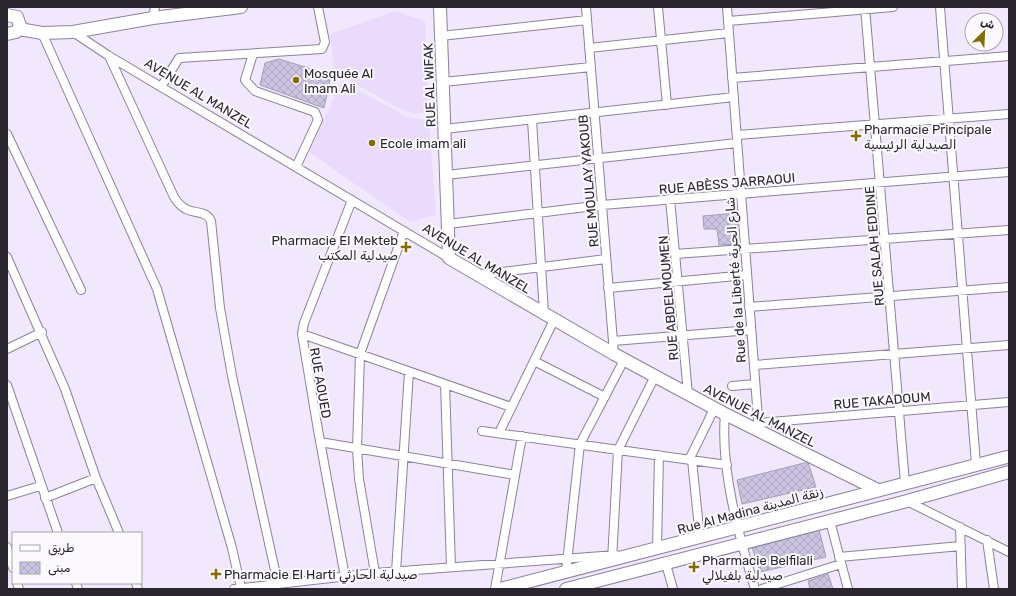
<svg xmlns="http://www.w3.org/2000/svg" width="1016" height="596" font-family="Rubik,Cairo,sans-serif">
<style>
.built{fill:#eadbfc}
.building{fill:url(#building-cross-hatch);stroke:#a49eb8}
.lines{fill:none;stroke-linecap:round;stroke-linejoin:round}
.street-casing{stroke:#8c829a;stroke-width:10}
.secondary-casing{stroke:#8c829a;stroke-width:14}
.street{stroke:#fff;stroke-width:8}
.secondary{stroke:#fff;stroke-width:12}
.poi-dot{fill:#836b05;stroke:#fbf9fe;stroke-width:1.5}
.labels{text-anchor:middle;stroke-width:4;stroke-linejoin:round;paint-order:stroke}
.poi-label{font-size:13px;fill:#2a262f;stroke:#fbf9fe;text-anchor:start}
.street-label{font-size:13px;fill:#2a262f;stroke:#fbf9fe}
</style>
<defs>
<pattern id="building-cross-hatch" width="8" height="8" patternUnits="userSpaceOnUse"><rect width="8" height="8" fill="#cbc4e1"/><path d="M0 0l8 8M0 8l8-8" fill="none" stroke="#aea8c1"/></pattern>
</defs>
<rect width="100%" height="100%" fill="#f2e8fd"/>
<path class="built" d="M395 11 425 21 428 112 415 114 396 107 345 78H335L330 34Z
M342 81 407 117 429 120 436 215 410 222 309 152Z"/>
<path class="building" d="M279 59 331 75 324 108 260 85 265 63Z
M738 213 737 244 719 245 717 229H704L703 216Z
M808 462 816 487 742 504 737 480Z
M819 530 826 557 760 572 752 547Z
M828 574 833 589H810L808 581Z"/>
<g class="lines">
<g class="street-casing">
<path id="street" d="M586 7 614 354
M658 7 667 105
M727 7 759 432
M865 7 905 483
M940 7 976 464
M153 18 155 7
M728 21 893 7
M73 32 109 56 449 258
M42 33 157 289 232 548 241 588
M441 36 587 20
M589 48 729 33
M253 54 245 80 255 91 315 112 318 120 296 167
M109 56 174 197C177 202 180 206 186 209 195 214 206 210 211 221L220 308 232 376 278 584
M732 78 1009 56
M443 82 591 67
M161 87 179 58 322 49 325 42 318 7
M532 120 544 314
M444 129 734 97
M7 134 81 290
M737 135 1009 114
M446 175 737 143
M670 199 688 394
M448 224 602 205 1009 172
M675 254 1009 230
M7 257 65 389 96 478 119 533
M478 275 606 259
M608 288 747 275
M749 307 1009 287
M302 334 511 407
M613 341 751 330
M7 349 42 332
M534 361 605 397
M754 365 1009 345
M445 384 451 567
M7 385 58 533
M732 386 755 384
M725 414C720 469 739 536 755 589
M758 423 1009 402
M482 431 727 465
M499 433 554 320
M320 442 515 475
M689 460 714 409
M692 460 700 538
M7 496 40 486
M45 498 96 478
M907 501 1009 552
M830 521 848 589
M960 527 962 589
M987 540 994 589
M7 547 13 568
M657 549 659 455
M839 557 961 546
M612 560 618 450 655 376
M666 564 673 589
M396 572 409 372
M566 572 580 444 624 360
M375 573 359 479 357 449 360 354 404 231
M345 577 318 430 302 334 304 323 352 200
M17 583 19 589
M76 583 78 589
M136 583 138 589
M234 589 375 573 616 555
M495 589 522 436
M762 589 841 564"/>
</g>
<g class="secondary-casing">
<path id="secondary" d="M440 7 449 258 614 354 725 414 878 490
M7 15 17 17 20 26 16 32 7 34
M19 29 42 33 73 32 153 18 241 7
M500 589 1007 457
M566 589 907 501 1009 472"/>
</g>
<use href="#street" class="street"/>
<use href="#secondary" class="secondary"/>
</g>
<g class="poi-dot">
<circle cx="296" cy="80" r="4"/>
<path d="M854 130h4v4h4v4h-4v4h-4v-4h-4v-4h4z"/>
<circle cx="372" cy="143" r="4"/>
<path d="M404 241h4v4h4v4h-4v4h-4v-4h-4v-4h4z"/>
<path d="M692 561h4v4h4v4h-4v4h-4v-4h-4v-4h4z"/>
<path d="M214 568h4v4h4v4h-4v4h-4v-4h-4v-4h4z"/>
</g>
<g class="labels">
<g class="poi-label">
<text x="304" y="78">Mosquée Al<tspan x="304" dy="15">Imam Ali</tspan></text>
<text x="864" y="134">Pharmacie Principale<tspan x="864" dy="15">الصيدلية الرئيسية</tspan></text>
<text x="380" y="148">Ecole imam ali</text>
<text x="398" y="245" text-anchor="end">Pharmacie El Mekteb<tspan x="398" dy="15">صيدلية المكتب</tspan></text>
<text x="702" y="565">Pharmacie Belfilali<tspan x="702" dy="15">صيدلية بلفيلالي</tspan></text>
<text x="224" y="579">Pharmacie El Harti صيدلية الحارثي</text>
</g>
<g class="street-label">
<text transform="translate(429 85) rotate(-92)" y="5">RUE AL WIFAK</text>
<text transform="translate(199 93) rotate(31)" y="5">AVENUE AL MANZEL</text>
<text transform="translate(588 181) rotate(-95)" y="5">RUE MOULAY YAKOUB</text>
<text transform="translate(727 183) rotate(-5)" y="5">RUE ABÈSS JARRAOUI</text>
<text transform="translate(874 246) rotate(-95)" y="5">RUE SALAH EDDINE</text>
<text transform="translate(477 258) rotate(31)" y="5">AVENUE AL MANZEL</text>
<text transform="translate(735 280) rotate(-94)" y="5">Rue de la Liberté شارع الحرية</text>
<text transform="translate(668 298) rotate(-95)" y="5">RUE ABDELMOUMEN</text>
<text transform="translate(321 383) rotate(80)" y="5">RUE AOUED</text>
<text transform="translate(882 400) rotate(-5)" y="5">RUE TAKADOUM</text>
<text transform="translate(760 415) rotate(27)" y="5">AVENUE AL MANZEL</text>
<text transform="translate(750 510) rotate(-15)" y="5">Rue Al Madina زنقة المدينة</text>
</g>
</g>
<rect width="1016" height="596" fill="none" stroke="#2a262f" stroke-width="16"/>
<rect x="12" y="532" width="130" height="52" fill="#fbf9fe" stroke="#a7a5ab"/>
<rect x="20" y="545" width="20" height="6" fill="#ffffff" stroke="#a7a5ab"/>
<text x="48" y="552" font-size="12" fill="#2a262f">طريق</text>
<rect x="20" y="562" width="20" height="12" fill="url(#building-cross-hatch)" stroke="#a7a5ab"/>
<text x="48" y="572" font-size="12" fill="#2a262f">مبنى</text>
<g transform="translate(984 32) rotate(24)"><circle r="19" fill="#fbf9fe" stroke="#a7a5ab"/>
<path d="M0-3L7 15L0 10L-7 15Z" fill="#836b05"/>
<text y="-6" font-size="11" font-weight="bold" text-anchor="middle" fill="#2a262f">ش</text>
</g>
</svg>
